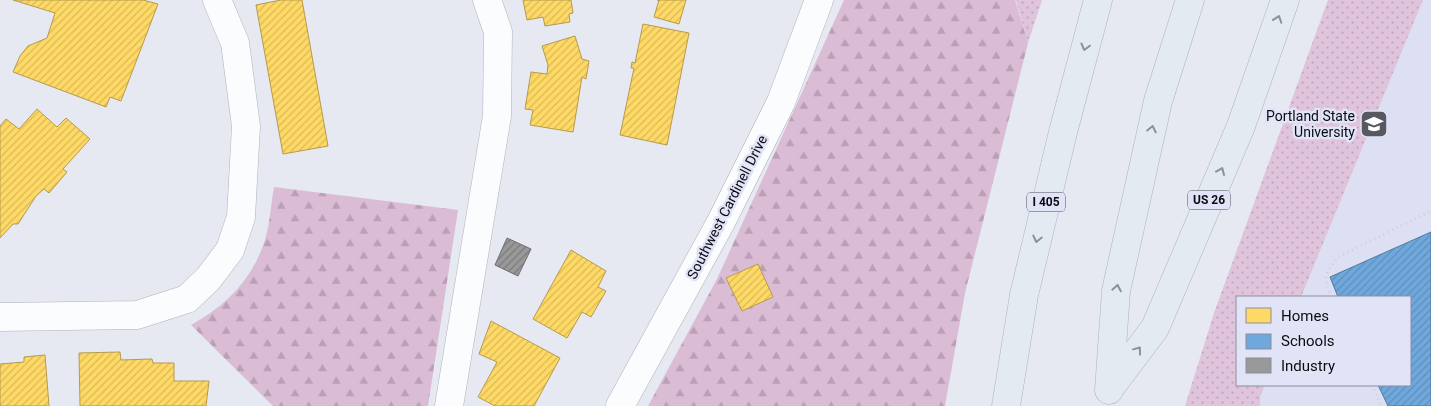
<svg xmlns="http://www.w3.org/2000/svg" width="1431" height="406" font-family="Roboto,sans-serif">
<style>
.built{fill:#dde0f3}
.grass{fill:url(#grass-dots)}
.forest{fill:url(#forest-firs)}
.homes{fill:url(#homes-hatch);stroke:#b69b4c}
.schools{fill:url(#schools-hatch);stroke:#51799f}
.industry{fill:url(#industry-hatch);stroke:#6e6e70}
.lines{fill:none;stroke-linecap:round;stroke-linejoin:round}
.minor-casing{stroke:#b0b2ba;stroke-width:29}
.motorway-casing{stroke:#abb3be;stroke-width:29}
.path{stroke:#cfcfd2;stroke-width:3;stroke-dasharray:1 4;stroke-linecap:butt}
.minor{stroke:#fbfcfd;stroke-width:28}
.motorway{stroke:#e3eaf1;stroke-width:28}
.oneway{stroke:#8c9197}
.labels{text-anchor:middle;stroke-width:5;stroke-linejoin:round;paint-order:stroke}
.shield{fill:#e1e4f7;stroke:#4a4c56;stroke-width:1}
.shield-label{font-size:12px;font-weight:bold;fill:#0a0b11}
.poi-label{font-size:14px;fill:#0a0b11;stroke:#e1e4f7;text-anchor:end}
.street-label{font-size:14px;fill:#0a0b11;stroke:#e1e4f7}
</style>
<defs>
<pattern id="grass-dots" width="8" height="8" patternUnits="userSpaceOnUse" patternTransform="scale(1.25)"><rect width="8" height="8" fill="#dfc4db"/><path d="M2 2h.1M6 6h.1" fill="none" stroke="#bea7bb" stroke-width="1.8" stroke-linecap="round"/></pattern>
<pattern id="forest-firs" width="22" height="20" patternUnits="userSpaceOnUse" patternTransform="scale(1.25)"><rect width="22" height="20" fill="#dabcd5"/><path d="M5 1l3.5 6h-7zM16 11l3.5 6h-7z" fill="#baa0b6"/></pattern>
<pattern id="homes-hatch" width="6" height="6" patternUnits="userSpaceOnUse" patternTransform="scale(1.25)"><rect width="6" height="6" fill="#ffd966"/><path d="M-1 1l2-2M0 6l6-6M5 7l2-2" fill="none" stroke="#d9b957"/></pattern>
<pattern id="schools-hatch" width="6" height="6" patternUnits="userSpaceOnUse" patternTransform="scale(1.25)"><rect width="6" height="6" fill="#6fa8dc"/><path d="M-1 1l2-2M0 6l6-6M5 7l2-2" fill="none" stroke="#5f8fbc"/></pattern>
<pattern id="industry-hatch" width="6" height="6" patternUnits="userSpaceOnUse" patternTransform="scale(1.25)"><rect width="6" height="6" fill="#999"/><path d="M-1 1l2-2M0 6l6-6M5 7l2-2" fill="none" stroke="#7b7b7b"/></pattern>
</defs>
<rect width="100%" height="100%" fill="#e6e8f2"/>
<path class="built" d="M1362 0H1431V406H1215L1237 385H1410V297H1254Z"/>
<path class="grass" d="M1015 0H1042L1028 43 1016 1Z
M1328 0H1423L1301 297H1237V385H1265L1260 397V406H1185L1214 313Z"/>
<path class="forest" d="M844 0H1015L1028 43 965 293 945 406H648L717 279Z
M274 187 458 210 428 406H273L191 325C227 305 252 280 265 240 270 223 271 204 274 187Z"/>
<path class="homes" d="M13 0H143L158 4 121 101 110 97 106 107 13 72 20 56 28 46 47 38 55 13Z
M281 0H302L328 146 283 154 256 5Z
M523 0H571L573 13 569 14 570 22 545 26 543 17 527 20Z
M657 0H686L679 24 654 17 659 0Z
M643 24 689 33 667 145 620 135 634 68H631L632 62 635 63Z
M575 36 582 59 589 61 586 79 582 77 573 132 530 125 533 110 525 109 531 72 547 74 548 65 542 46Z
M37 109 57 127 66 118 90 139 63 169 67 172 49 193 44 189 36 196 18 224H13L0 238V126L6 119 19 129Z
M571 250 606 271 598 287 606 291 591 317 582 312 567 338 533 319Z
M758 264 773 297 742 311 726 278Z
M491 321 560 358 534 406H495L478 397 497 362 479 354Z
M120 352 121 360 152 359 153 363H174V381H209L206 406H80L79 353Z
M45 355 49 406H0V364L24 362V357Z"/>
<path class="schools" d="M1431 232V406H1388L1378 385H1410V297H1338L1330 277Z"/>
<path class="industry" d="M507 238 531 249 518 276 495 265Z"/>
<g class="lines">
<g class="minor-casing">
<path id="minor" d="M0 317 137 315 187 299 208 279 230 250 241 217 246 126 235 43 217 0
M449 406 497 116 498 32 487 0
M620 406 721 222 781 102 819 0"/>
</g>
<g class="motorway-casing">
<path id="motorway" d="M1109 389 1155 328 1241 126 1285 0
M1109 390 1116 291 1158 101 1190 0
M1006 406 1024 295 1063 132 1098 0"/>
</g>
<path class="path" d="M1332 297C1323 277 1324 275 1338 257L1431 211
M1372 385 1382 406"/>
<use href="#minor" class="minor"/>
<use href="#motorway" class="motorway"/>
</g>
<defs><path id="oneway-chevron" d="M-2-3.5L2.5 0L-2 3.5" fill="none" stroke-width="1.6" stroke-linecap="round" stroke-linejoin="round" transform="scale(1.25)"/></defs>
<g class="oneway">
<use href="#oneway-chevron" transform="translate(1278 19) rotate(-71)"/>
<use href="#oneway-chevron" transform="translate(1085 47) rotate(105)"/>
<use href="#oneway-chevron" transform="translate(1152 129) rotate(-78)"/>
<use href="#oneway-chevron" transform="translate(1221 171) rotate(-67)"/>
<use href="#oneway-chevron" transform="translate(1037 239) rotate(103)"/>
<use href="#oneway-chevron" transform="translate(1117 288) rotate(-80)"/>
<use href="#oneway-chevron" transform="translate(1138 350) rotate(-53)"/>
</g>
<defs>
<g id="university-square" transform="scale(1.4375)"><rect x="-9" y="-9" width="18" height="18" rx="4" fill="#575860" stroke="#e1e4f7"/><path d="M0-5L7-2L0 1L-7-2ZM-4 1L0 2.5L4 1V4Q0 6-4 4Z" fill="#fff"/></g>
</defs>
<g fill-rule="evenodd">
<use href="#university-square" x="1374" y="124"/>
</g>
<g class="labels">
<g class="shield">
<rect x="1188" y="190.5" width="42" height="19" rx="4"/>
<rect x="1027" y="192.5" width="38" height="19" rx="4"/>
</g>
<g class="shield-label">
<text x="1209" y="204">US 26</text>
<text x="1046" y="206">I 405</text>
</g>
<g class="poi-label">
<text x="1355" y="121">Portland State<tspan x="1355" dy="16">University</tspan></text>
</g>
<g class="street-label">
<text transform="translate(727 207) rotate(-63)" y="5">Southwest Cardinell Drive</text>
</g>
</g>
<rect x="1236" y="296" width="175" height="90" fill="#e1e4f7" stroke="#8b8d9b"/>
<rect x="1246" y="308" width="25" height="15" fill="#ffd966" stroke="#8b8d9b"/>
<text x="1281" y="321" font-size="15" fill="#0a0b11">Homes</text>
<rect x="1246" y="334" width="25" height="15" fill="#6fa8dc" stroke="#8b8d9b"/>
<text x="1281" y="346" font-size="15" fill="#0a0b11">Schools</text>
<rect x="1246" y="358" width="25" height="15" fill="#999999" stroke="#8b8d9b"/>
<text x="1281" y="371" font-size="15" fill="#0a0b11">Industry</text>
</svg>
